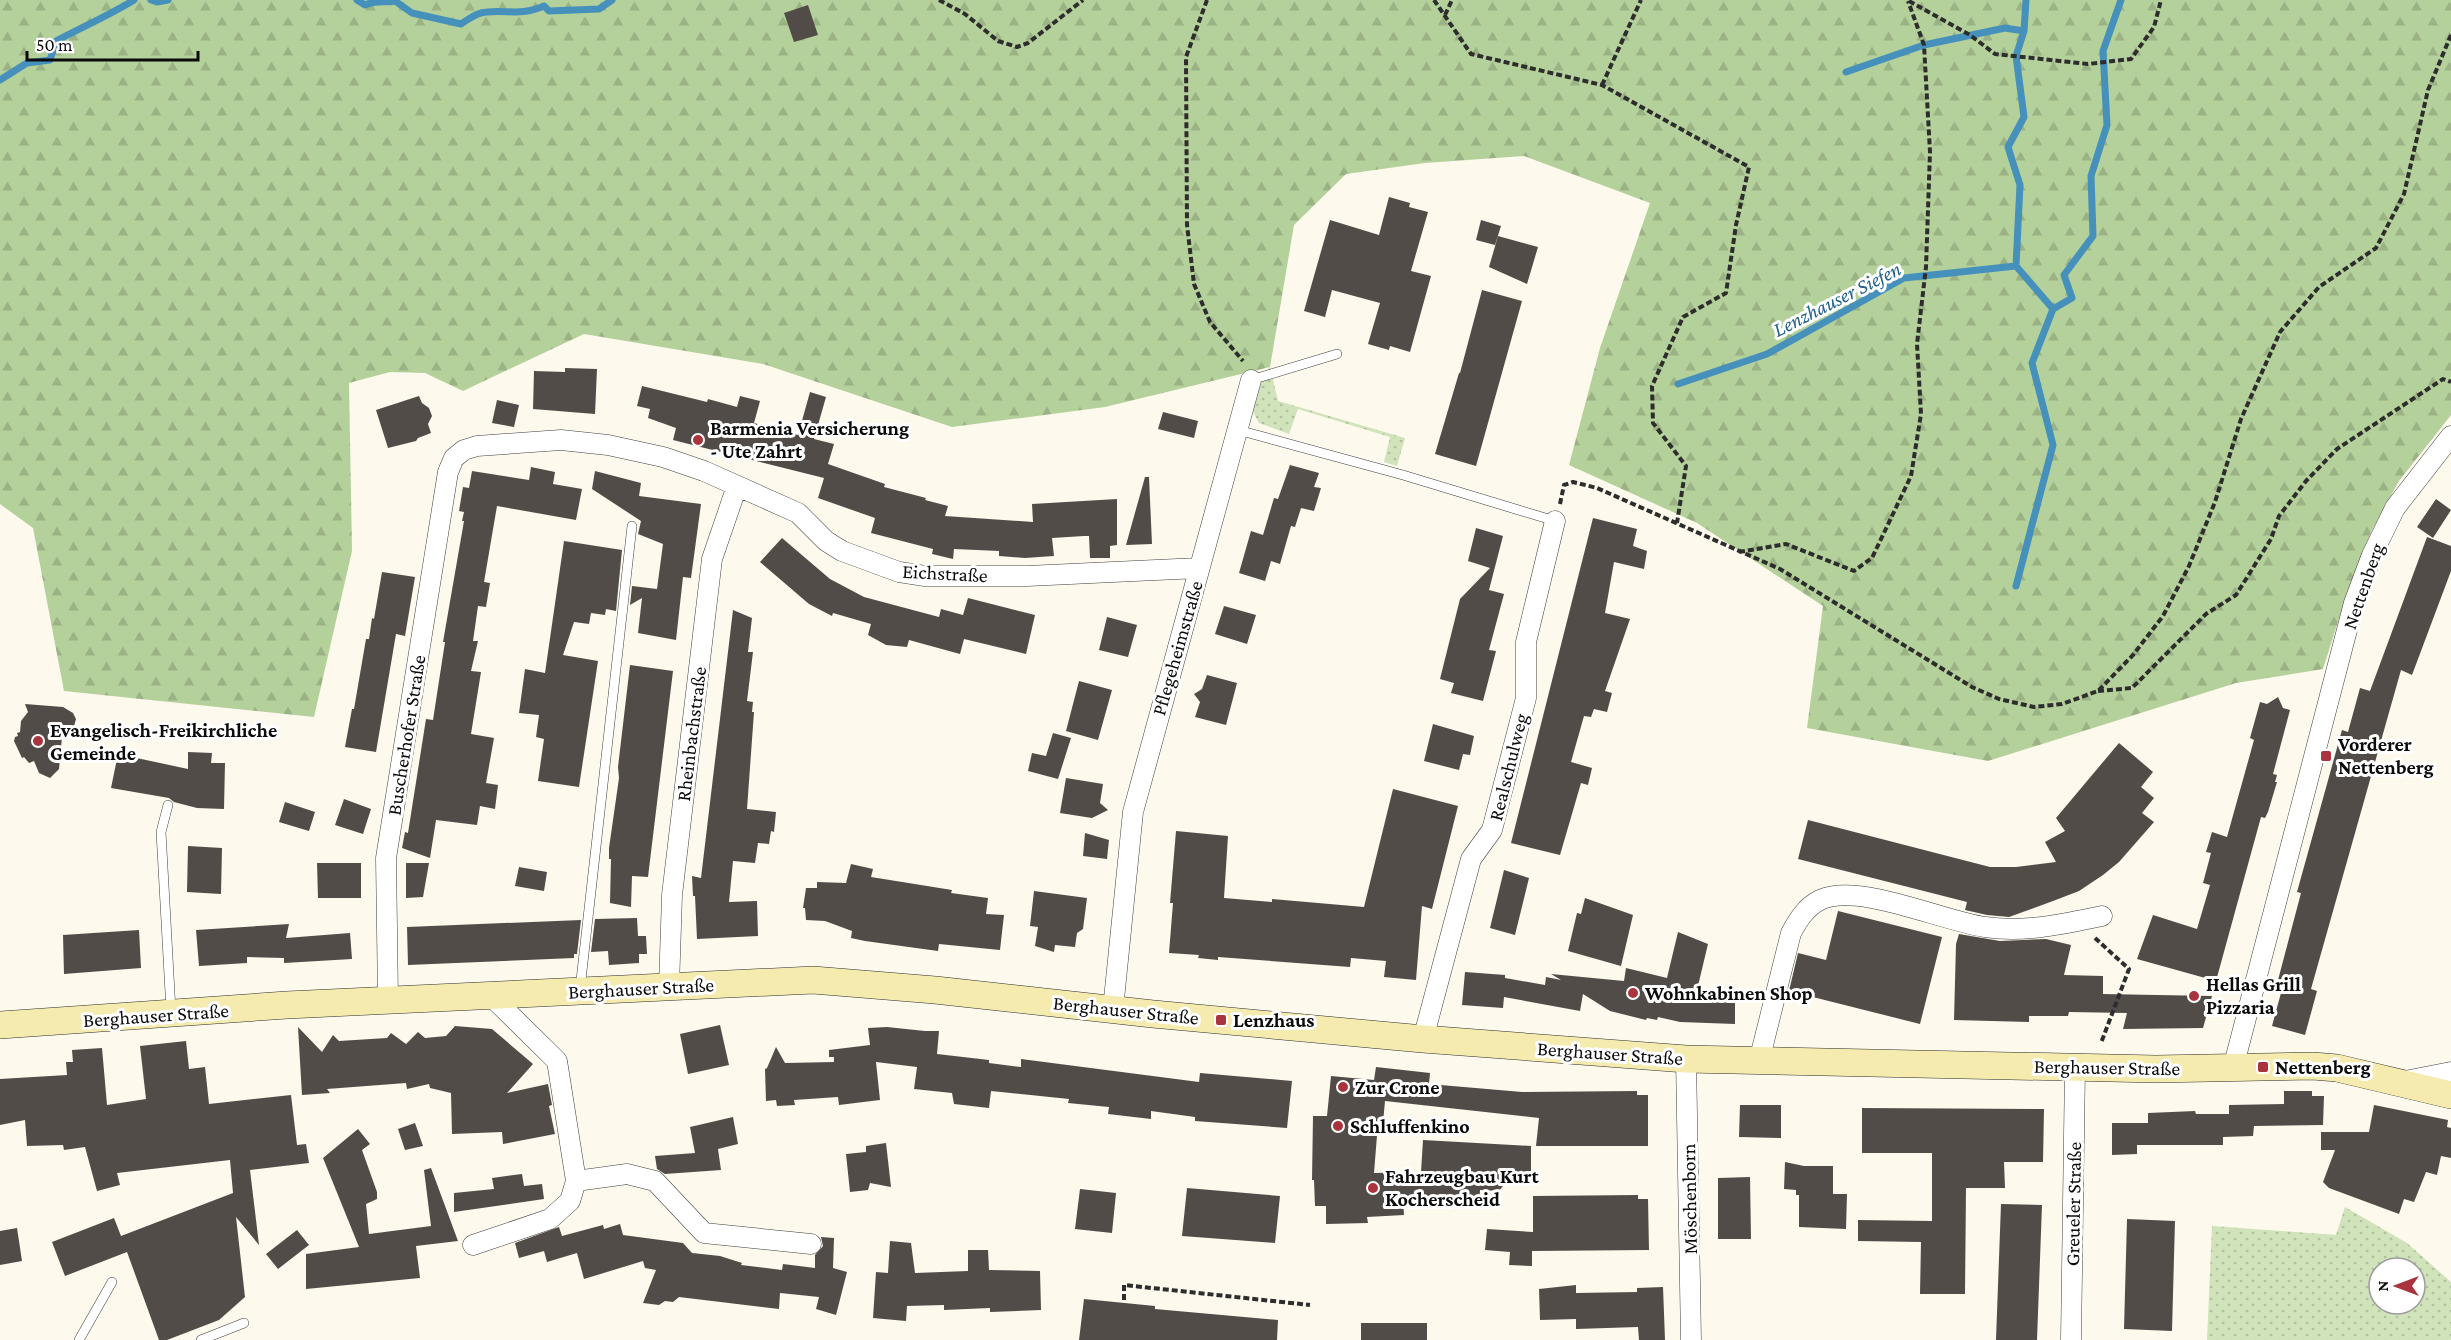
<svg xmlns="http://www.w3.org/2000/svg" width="2451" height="1340" font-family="'Crimson Pro',serif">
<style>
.grass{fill:url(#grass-dots);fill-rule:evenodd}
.forest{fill:url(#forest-firs)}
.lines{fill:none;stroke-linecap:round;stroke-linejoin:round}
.stream{stroke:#4690bc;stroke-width:7}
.building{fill:#524c49}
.lane-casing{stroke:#3e3e3e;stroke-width:10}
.street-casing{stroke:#3e3e3e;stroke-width:21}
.secondary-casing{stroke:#2d2d2d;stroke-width:28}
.path{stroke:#2d2d2d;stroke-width:4;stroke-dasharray:6 3;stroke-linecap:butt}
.lane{stroke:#fff;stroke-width:9}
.street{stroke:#fff;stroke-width:20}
.secondary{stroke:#f5ebae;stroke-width:27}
.poi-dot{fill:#aa343d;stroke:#fff;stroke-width:2}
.labels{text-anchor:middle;stroke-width:6;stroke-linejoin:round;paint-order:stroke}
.poi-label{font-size:20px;font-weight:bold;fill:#0b0b0b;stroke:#fff;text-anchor:start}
.street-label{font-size:20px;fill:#0b0b0b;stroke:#fff}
.water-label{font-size:21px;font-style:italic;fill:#24628d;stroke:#fff}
</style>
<defs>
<pattern id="grass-dots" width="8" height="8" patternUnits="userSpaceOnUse" patternTransform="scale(1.5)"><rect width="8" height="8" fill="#d0e3ba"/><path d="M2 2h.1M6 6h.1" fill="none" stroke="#b1c19f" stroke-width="1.8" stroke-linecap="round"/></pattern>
<pattern id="forest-firs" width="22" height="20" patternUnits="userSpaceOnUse" patternTransform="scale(1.5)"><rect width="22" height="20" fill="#b5d19b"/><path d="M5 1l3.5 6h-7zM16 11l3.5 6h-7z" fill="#9ab284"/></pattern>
</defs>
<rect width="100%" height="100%" fill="#fdf9ec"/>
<path class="grass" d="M1270 367 1278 401 1405 438 1397 466 1384 462 1390 437 1298 409 1289 434 1259 423 1251 408 1254 395Z
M2345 1207 2407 1243 2451 1282V1340H2207L2212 1226 2336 1235ZM2379 1268H2415V1304H2379Z"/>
<path class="forest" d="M0 0H2451V415L2399 481 2371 532 2347 593 2323 669 2236 683 1988 761 1807 728 1823 606 1697 523 1569 465 1600 348 1650 203 1524 156 1425 163 1346 174 1294 225 1270 367 1105 407 952 427 763 364 584 334 463 391 425 373 390 372 349 383 352 551 314 717 64 691 33 528 0 504Z"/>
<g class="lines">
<path class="stream" d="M151 0 157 2 168 0
M357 0 365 5C376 0 384 3 395 1L412 13 461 24C469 19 477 12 487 12 510 10 520 16 544 6L549 11 599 9 612 0
M1846 72 1924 45 2005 28 2024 31
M0 80 27 63 50 60 56 41C82 27 108 16 134 0
M2053 309 2072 298 2064 275 2093 236 2091 176 2107 125 2103 51 2121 0
M1678 384 1767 354 1904 278 2016 266
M2016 586 2053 445 2032 363 2053 309 2016 266 2020 185 2008 147 2024 117 2016 56 2024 31 2026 0"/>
</g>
<path class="building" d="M808 5 818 35 794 42 784 13Z
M1389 197 1410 203 1409 207 1428 212 1411 271 1431 276 1410 352 1390 346 1389 350 1368 344 1380 303 1332 290 1325 317 1304 311 1330 220 1379 235Z
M1481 220 1501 226 1495 245 1476 240Z
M1498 236 1538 247 1527 284 1489 267Z
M1482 290 1522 301 1476 466 1435 454 1459 373H1460Z
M565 368 597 369 595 414 533 409 534 371 565 372Z
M642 386 707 402 708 399 737 407 740 396 760 401 754 423 798 435 810 392 826 397 814 439 834 444 828 464 885 484 884 487 926 498 925 500 948 506 945 516 1033 522 1032 504 1117 499V545L1110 546V558H1090L1089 536H1084L1052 538 1054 556 1025 558 999 556V551L954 549 953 559 932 554 933 549 871 533 875 518 818 498 824 478 673 440 676 428 648 418 650 409 637 406Z
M419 396 422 403 429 408 432 416 428 424 431 433 418 438 416 441 388 448 376 410Z
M497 400 519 405 514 427 492 423Z
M1163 412 1198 421 1194 438 1158 429Z
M1290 465 1319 473 1314 487 1321 488 1314 511 1301 508 1295 527 1291 526 1280 564 1271 561 1265 581 1239 573 1251 531 1263 535 1274 498 1278 499Z
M531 467 555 472 553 484 582 489 576 520 497 506 484 582 490 583 486 607 478 606 473 641H478L471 671 481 672 471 734 494 738 486 783 498 785 495 809 480 806 477 825 436 820 430 858 402 848 405 832 408 833 426 719 433 720 445 642H443L464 521H462L464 512 459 511 463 487 469 488 472 471 529 480Z
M595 471 641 483 639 496 701 504 691 578 683 577 676 640 638 633 642 598 630 605 632 586 657 589 663 544 638 534 641 521 592 489Z
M1145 477H1149L1152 544 1126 545Z
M2436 499 2451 510 2433 538 2417 527Z
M1593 518 1637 529 1633 546 1647 551 1644 569 1614 562 1605 613 1630 619 1605 691 1612 693 1607 712 1594 709 1591 717 1584 716 1571 762 1592 768 1588 785 1581 783 1560 855 1511 843Z
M1476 528 1503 536 1489 590 1504 594 1489 650 1496 651 1483 701 1451 693 1454 683 1440 679 1460 599 1490 568 1468 561Z
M2427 537 2451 546V571L2412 675 2401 670 2311 989 2317 991 2305 1035 2272 1026 2284 982 2278 980 2301 893 2297 892 2342 730 2348 732 2360 688 2370 691Z
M782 538 830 579 864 597 939 617 941 609 963 615 968 598 1035 615 1026 654 964 639 960 654 909 640 907 647 886 645 868 635 871 624 833 613 832 616 809 604 760 562Z
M564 541 622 550 616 611 606 609 605 615 591 613 589 624 574 622 563 655 598 661 579 787 538 781 544 739 536 737 539 715 519 713 525 669 545 673Z
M382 572 415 577 405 636 396 634 376 752 345 747 352 709H354L366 639H369L372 618 374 619Z
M1224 606 1256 615 1247 644 1215 634Z
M733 610 752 618 748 652H753L747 701 753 702 752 712H754L747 809 776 812 774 832 771 831 769 844 758 843 755 863 733 861 729 902 757 901 758 936 697 939 695 896H693L692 876 701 878Z
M1107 617 1137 625 1128 657 1099 650Z
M630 665 673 671 648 877 632 876 631 907 610 903 611 859H609V848L619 778 618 767Z
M1207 675 1237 683 1226 725 1195 717 1200 702 1194 694 1202 689Z
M1079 681 1112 690 1098 740 1066 731Z
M2278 697 2283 708 2290 710 2273 774 2277 775 2275 782H2277L2268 812 2265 818 2261 817 2216 981 2137 959 2153 915 2197 929 2210 885 2203 883 2211 853 2206 852 2212 832 2227 837 2254 740 2250 738 2260 702 2267 704Z
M25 704 63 707 73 713 76 719 73 730 62 737 59 769 50 778 39 773 34 761 29 763 24 757 22 758 14 741 15 737 18 736 17 733 20 732 21 721 28 712Z
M1433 724 1474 736 1470 755 1463 754 1459 770 1424 761Z
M1053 733 1071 738 1058 779 1028 771 1032 753 1046 756Z
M2119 743 2153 772 2141 787 2154 798 2142 813 2154 822 2119 862 2103 875 2079 891 2053 901 2009 917 1987 915 1965 910 1967 902 1798 859 1808 820 1990 867H2016L2056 862 2045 842 2065 831 2056 818Z
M188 752 212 753 211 763H225L224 809 197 808 174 802 169 798 111 788 118 754 188 769Z
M1066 778 1103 784 1100 803 1108 810 1092 818 1060 813Z
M1393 789 1458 806 1432 909 1422 906 1416 980 1384 977 1386 961 1351 958 1350 967 1218 957V960L1198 958 1199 955 1169 953 1173 903H1170L1176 831 1228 836 1224 898 1272 902V899L1364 907Z
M344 799 371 809 363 834 335 825Z
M285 802 315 812 309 831 279 822Z
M1085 833 1109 840 1107 859 1083 856Z
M188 846 222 848 221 894 187 892Z
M317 863H361V898H318Z
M406 863H429L423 897 406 898Z
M851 864 873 869 871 877 952 890 951 893 988 898 986 914 1004 915 1000 950 939 944 938 951 865 941 851 938 852 931 825 921 806 920 805 908H803L806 888H817V882L846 883Z
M519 867 547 872 544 891 515 886Z
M1504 870 1529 878 1515 935 1490 928Z
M1034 891 1087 898 1083 929 1077 933 1075 947 1055 945 1054 952 1035 946 1038 927 1030 926Z
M1585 898 1633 915 1621 966 1568 951 1577 913 1581 914Z
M1838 911 1942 937 1920 1024 1789 991 1798 953 1826 960Z
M637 918 638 936H646L647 954H639V963L609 965 608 951 591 952 595 919Z
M581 920 577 954H574V958L408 965 407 927Z
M289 924 286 938 350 933 352 959 284 963V958L247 957V963L199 966 196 930Z
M139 930 141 968 64 974 63 935Z
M1678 932 1708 944 1697 990H1735V1024L1680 1022 1658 1017 1657 1020 1647 1018 1646 1020 1610 1011 1583 994 1580 1011 1504 997 1503 1008 1462 1005 1465 972 1505 975V978L1545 985 1546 977 1561 980 1551 974 1624 981 1626 968 1667 978Z
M1959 934 2000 941 2046 939 2071 945 2064 975 2103 976V994L2212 996 2203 1028 2123 1029 2127 1013 2069 1012 2068 1016H2029V1022L1954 1020 1956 944Z
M720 1025 729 1065 688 1074 680 1034Z
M455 1026 492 1029 533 1064 507 1093 548 1084 552 1105 549 1106 555 1134 503 1144 502 1132 452 1134 451 1093 430 1088 429 1084 407 1089 406 1083 327 1089 330 1093 302 1095 298 1027 322 1052 333 1035 339 1041 387 1038 391 1033 406 1044 418 1032 425 1038 446 1036Z
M887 1027 925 1031H939L937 1054 989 1060V1063L1021 1067V1059L1199 1082 1200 1073 1292 1081 1287 1128 1195 1121V1117L1151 1111V1119L1108 1114 1109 1107 1068 1103 1069 1099 991 1091 989 1108 954 1104 952 1093 914 1089 917 1067 876 1062 880 1100 839 1105 838 1097 794 1100 795 1105 777 1106 776 1100 766 1101 765 1069 767 1068 776 1047 785 1063 834 1062V1057H829V1050L870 1045 868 1028Z
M186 1041 189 1069 205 1067 209 1104 291 1095 297 1145 306 1144 309 1163 250 1170 259 1245 236 1217 245 1297 219 1320 167 1340H159L127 1252 65 1276 52 1242 114 1218 121 1236 233 1193 230 1160 117 1173 120 1185 97 1191 85 1147 64 1150 63 1145 27 1146 25 1120 0 1125V1079L67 1075 66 1062H73L72 1050 102 1048 107 1105 146 1099 140 1046Z
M1376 1067 1430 1073 1429 1084 1522 1092 1637 1091V1095H1648V1146H1536L1539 1118 1385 1101 1383 1123H1378L1374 1173 1421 1172 1423 1140 1531 1146V1185L1506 1182 1499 1191 1480 1190 1479 1205 1403 1200 1404 1215 1367 1217 1368 1223 1326 1224V1206H1315L1314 1180H1312L1313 1116H1327L1331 1076 1374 1080Z
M2284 1091H2312V1096H2324L2323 1125 2254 1126 2253 1136 2223 1137V1145H2137V1154L2112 1155V1123H2148V1113L2195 1111 2196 1114H2229V1105L2284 1104Z
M1740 1105H1781V1138L1739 1137Z
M2374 1105 2448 1120 2447 1127 2451 1128V1158L2441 1156 2437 1175 2426 1172 2414 1202 2404 1199 2399 1214 2329 1188 2323 1182 2335 1150H2321V1132H2369Z
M1862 1108 2044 1109 2043 1162H2004L2005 1188H1966L1965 1294H1920L1921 1242 1858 1241V1220L1932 1221V1153H1862Z
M733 1117 738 1144 718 1149 721 1170 665 1174 657 1169 655 1156 695 1153 690 1127Z
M415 1123 423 1146 405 1150 398 1129Z
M358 1129 370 1144 362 1150 377 1192V1199L366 1204 369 1234 431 1226 424 1170 431 1168 458 1241 416 1246 420 1278 306 1289V1254L359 1247 323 1158Z
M886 1143 891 1187 870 1183 868 1190 850 1192 846 1154 866 1152V1146Z
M1785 1162 1804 1166H1833V1194H1847L1846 1229 1799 1227V1195H1796V1190L1784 1189Z
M522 1174 524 1186 542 1184 544 1199 454 1212V1193L494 1189 492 1178Z
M1750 1177 1751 1239H1718V1178Z
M1187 1188 1280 1196 1275 1243 1182 1236Z
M1080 1189 1116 1193 1112 1233 1075 1229Z
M1638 1195V1199H1648L1649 1250 1532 1251V1266L1509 1265 1510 1252 1485 1250 1487 1229 1533 1232V1196Z
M2001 1204 2042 1205 2037 1340H1996Z
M2127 1219 2175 1221 2172 1331 2124 1329Z
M620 1224 623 1235 683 1243 692 1253 720 1256 742 1263 741 1265 782 1270 783 1264 815 1268V1255L823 1246 821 1237 834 1238 833 1268 847 1272 836 1315 816 1309 819 1297 780 1293 779 1309 679 1297 673 1302 665 1301 659 1305 643 1303 656 1270 645 1268 643 1261 584 1279 577 1253 547 1262 544 1251 519 1258 515 1243 559 1227 562 1236 603 1225 604 1229Z
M17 1228 22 1261 0 1265V1231Z
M297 1230 309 1245 278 1269 266 1254Z
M890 1241 911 1243 915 1273 968 1271V1250H988L989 1270 1040 1271 1041 1310 990 1312V1308L944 1310V1305L907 1306 906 1321 873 1318 876 1272 888 1273Z
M1576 1285V1293L1637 1292V1288L1663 1287 1665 1340H1639L1638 1327 1576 1329V1319L1540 1320 1539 1289Z
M1084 1299 1155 1306V1309L1278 1320 1277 1340H1079Z
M1361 1323H1427V1340H1361Z"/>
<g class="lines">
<g class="lane-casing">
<path id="lane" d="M1251 380 1337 354
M1238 430 1403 475 1555 521
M168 805 161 832 171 1011
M580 989 632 526
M79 1340 112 1282
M201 1340 244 1323"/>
</g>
<g class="street-casing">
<path id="street" d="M669 987 672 895 712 559 737 486
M492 997 557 1061 576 1181 627 1174 655 1181 704 1233 811 1244
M388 1000 386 858 448 472 454 458 464 450 477 446 561 440 608 445 663 457 704 471 798 513 826 541 842 551 899 572 925 576H1027L1199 568
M1113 1009 1133 812 1251 380
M1423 1039 1471 859 1492 830 1526 698V642L1555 521
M1686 1059 1691 1340
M1759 1061 1791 933C1798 920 1806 907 1820 900 1858 882 1942 921 1985 927 2025 933 2063 924 2102 916
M2233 1068 2354 603 2372 555 2395 508 2451 436
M2405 1081 2451 1072
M473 1245 550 1219 570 1201 576 1181
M2071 1340 2075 1068"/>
</g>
<g class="secondary-casing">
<path id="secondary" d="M0 1025 287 1005 813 980 935 990 1153 1014 1423 1039 1686 1059 2156 1069 2313 1066 2337 1068 2451 1095"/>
</g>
<path class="path" d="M939 0 965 14 998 41 1017 47 1028 43 1083 0
M1207 0 1186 57 1187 225 1194 284 1210 322 1243 361
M1434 0 1471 54 1602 85 1749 167 1736 225 1726 293 1683 317 1652 386 1653 423 1686 466 1677 523
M1909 1 1970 35 1995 54 2088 64 2131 59 2154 27 2161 0
M1445 15 1452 0
M1602 85 1641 0
M1560 504 1564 485 1573 482 1597 488 1780 569 1972 687 1999 699 2034 707 2062 704 2098 691 2133 655 2163 616 2189 566 2215 502 2241 419 2280 332 2319 287 2376 248 2404 194 2428 90 2451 35
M1739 552 1786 544 1854 571 1872 558 1911 476 1921 414 1917 344 1926 267 1930 152 1924 45 1908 1
M2098 691 2132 688 2206 614 2236 595 2271 539 2279 516 2306 481 2337 449 2443 379 2451 382
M2095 938 2129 969 2101 1043
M1124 1300V1285L1310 1305"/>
<use href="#lane" class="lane"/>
<use href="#street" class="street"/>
<use href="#secondary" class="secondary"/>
</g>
<g class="poi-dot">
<circle cx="698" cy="440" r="6"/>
<circle cx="38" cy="741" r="6"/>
<rect x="2320" y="750" width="12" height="12" rx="3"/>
<circle cx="1633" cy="993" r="6"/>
<circle cx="2194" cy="996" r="6"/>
<rect x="1215" y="1014" width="12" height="12" rx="3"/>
<rect x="2257" y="1061" width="12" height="12" rx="3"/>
<circle cx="1343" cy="1087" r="6"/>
<circle cx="1338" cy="1126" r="6"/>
<circle cx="1373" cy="1188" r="6"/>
</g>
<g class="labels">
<g class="poi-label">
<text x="710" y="435">Barmenia Versicherung<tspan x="710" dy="23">- Ute Zahrt</tspan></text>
<text x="50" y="737">Evangelisch-Freikirchliche<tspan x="50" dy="23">Gemeinde</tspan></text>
<text x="2338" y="751">Vorderer<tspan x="2338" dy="23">Nettenberg</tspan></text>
<text x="2206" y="991">Hellas Grill<tspan x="2206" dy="23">Pizzaria</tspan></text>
<text x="1645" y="1000">Wohnkabinen Shop</text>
<text x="1233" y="1027">Lenzhaus</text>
<text x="2275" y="1074">Nettenberg</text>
<text x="1355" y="1094">Zur Crone</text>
<text x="1350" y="1133">Schluffenkino</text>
<text x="1385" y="1183">Fahrzeugbau Kurt<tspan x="1385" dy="23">Kocherscheid</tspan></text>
</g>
<g class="street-label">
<text transform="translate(945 573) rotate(3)" y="7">Eichstraße</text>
<text transform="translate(2363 586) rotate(-71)" y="7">Nettenberg</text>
<text transform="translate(1177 648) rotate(-74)" y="7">Pflegeheimstraße</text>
<text transform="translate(691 734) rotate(-83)" y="7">Rheinbachstraße</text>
<text transform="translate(406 735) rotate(-81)" y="7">Buscherhofer Straße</text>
<text transform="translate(1508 767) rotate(-76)" y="7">Realschulweg</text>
<text transform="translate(641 988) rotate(-3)" y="7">Berghauser Straße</text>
<text transform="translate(1126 1010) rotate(6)" y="7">Berghauser Straße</text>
<text transform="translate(156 1015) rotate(-4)" y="7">Berghauser Straße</text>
<text transform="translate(1610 1053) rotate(4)" y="7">Berghauser Straße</text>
<text transform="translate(2107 1067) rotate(1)" y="7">Berghauser Straße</text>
<text transform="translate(1689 1199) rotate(-91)" y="7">Möschenborn</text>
<text transform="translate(2073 1204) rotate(-89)" y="7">Greueler Straße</text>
</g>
<g class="water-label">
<text transform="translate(1837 299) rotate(-27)" y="7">Lenzhauser Siefen</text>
</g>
</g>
<g transform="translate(2397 1286) rotate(270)"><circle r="28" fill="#ffffff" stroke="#9d9d9d" stroke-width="1.5"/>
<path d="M0-4.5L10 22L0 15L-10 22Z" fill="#aa343d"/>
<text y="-9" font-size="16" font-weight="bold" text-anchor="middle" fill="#0b0b0b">N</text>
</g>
<path d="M27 51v9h171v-9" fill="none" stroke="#0b0b0b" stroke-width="3"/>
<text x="36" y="51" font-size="18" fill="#0b0b0b" stroke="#ffffff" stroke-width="4.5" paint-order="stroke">50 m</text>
</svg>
